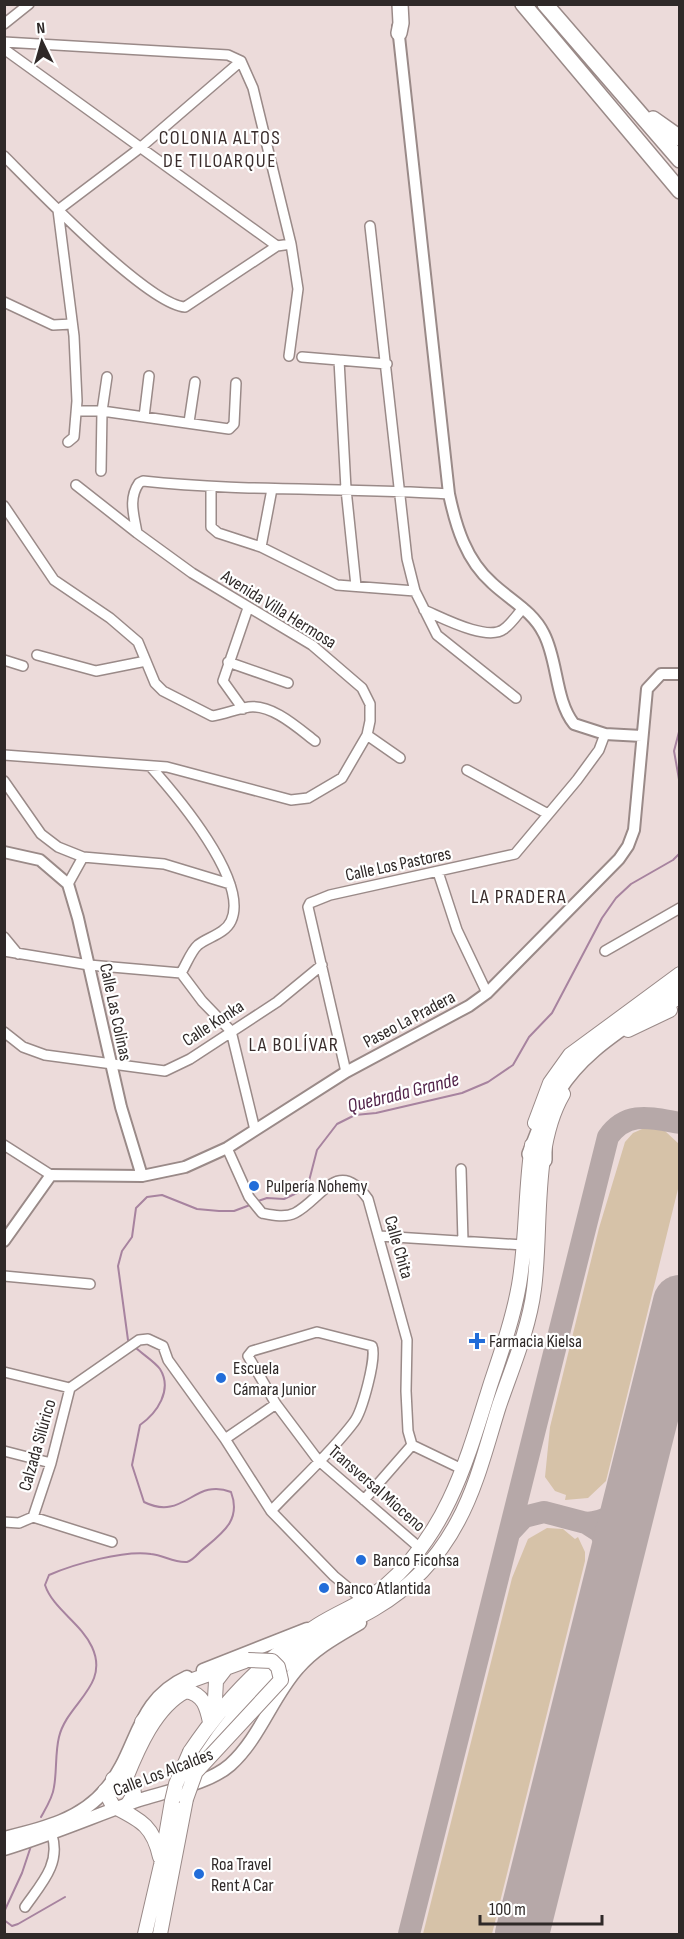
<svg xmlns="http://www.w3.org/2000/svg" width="684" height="1939" font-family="'Sofia Sans Condensed',sans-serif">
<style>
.green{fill:#d6c2a8}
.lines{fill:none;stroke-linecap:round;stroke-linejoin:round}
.stream{stroke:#a7839f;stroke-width:2}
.taxiway{stroke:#b6a8a8;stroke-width:22}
.runway{stroke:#b6a8a8;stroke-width:54}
.minor-casing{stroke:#9a8a88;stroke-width:12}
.tertiary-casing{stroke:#9a8a88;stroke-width:14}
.secondary-casing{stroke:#9a8a88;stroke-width:15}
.primary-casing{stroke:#9a8a88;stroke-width:16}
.trunk-casing{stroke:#9a8a88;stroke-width:18}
.minor{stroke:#fff;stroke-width:9}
.tertiary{stroke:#fff;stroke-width:10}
.secondary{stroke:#fff;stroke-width:12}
.primary{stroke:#fff;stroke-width:14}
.trunk{stroke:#fff;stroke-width:15}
.primary-bridge-casing{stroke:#9a8a88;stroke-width:16;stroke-linecap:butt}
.primary-bridge{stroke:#fff;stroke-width:14}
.poi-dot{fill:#226dd9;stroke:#fff;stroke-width:2}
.labels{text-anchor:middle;stroke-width:4.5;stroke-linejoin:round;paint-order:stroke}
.street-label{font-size:18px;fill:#2f2928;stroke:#fff}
.poi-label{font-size:18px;fill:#2f2928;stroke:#fff;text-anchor:start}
.neighbourhood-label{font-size:20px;letter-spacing:1.5px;fill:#3a2d2c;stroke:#fff}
.water-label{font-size:20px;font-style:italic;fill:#52234a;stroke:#fff}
</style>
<rect width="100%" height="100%" fill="#ecdbda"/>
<path class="green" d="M649 1126 665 1131 679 1144V1185L606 1481 588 1498 565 1500 566 1495 555 1491 545 1477 550 1427 599 1228 625 1142 633 1133Z
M547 1528 563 1529 575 1539 578 1537 585 1552V1561L492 1934H423L512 1578 528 1539Z"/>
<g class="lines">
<path class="stream" d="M680 728 674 751 680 785
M258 1201 267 1198 284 1199 299 1192 309 1181 317 1150 337 1124 355 1115 376 1113 462 1093 488 1082 513 1065 529 1037 552 1013 602 918 616 898 631 884 673 860 680 853
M131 1343 128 1340 118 1266 122 1251 132 1237 136 1208 147 1197 162 1195 197 1209 219 1211H234L250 1205
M41 1817C46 1808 53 1797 54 1787 57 1771 55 1753 59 1737 67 1703 110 1686 92 1647 81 1623 53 1609 45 1585L49 1575C74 1564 124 1550 151 1554 164 1555 173 1563 187 1562 192 1561 197 1555 201 1551 221 1534 242 1521 231 1492 194 1477 184 1522 144 1502L132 1465 140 1425C157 1413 173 1390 160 1369 154 1361 142 1354 135 1347
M4 1912 22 1873 31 1846
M4 1920 12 1926 18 1924 65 1897"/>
<path class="taxiway" d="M586 1523C608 1522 619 1512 632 1495
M510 1532 524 1517 544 1512 586 1523 600 1532 615 1562
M409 1934 608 1137C627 1110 651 1118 680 1123"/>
<path class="runway" d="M522 1934 680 1302"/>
<g class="minor-casing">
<path id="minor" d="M4 24 29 4
M4 42 228 55 241 61 253 88 291 244 298 289 289 356
M4 49 277 246 291 244
M4 156C34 186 148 305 185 307L277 246
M58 210 74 336 77 401 74 437 68 442
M58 210 140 148 241 61
M370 226 407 559 415 591 437 635 516 698
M4 302 53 325 72 324
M302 357 387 364
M339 360 346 489 356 586
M77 411H102L229 429 234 424 236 383
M144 417 149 376
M189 422 195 382
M101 471 102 411 107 377
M76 485 137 533
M211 488V527L218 533 261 547 337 585 415 591
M4 506 54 580 110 618 138 642 155 683 163 691 212 716C225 714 236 709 249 707 272 704 298 728 315 741
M261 547 272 489
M424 610C441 617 487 642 504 629 511 624 517 615 523 608
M37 655 96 671 146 661
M4 660 23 666
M228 662 288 683
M243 709 223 681 248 608
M367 735 400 758
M4 755 167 767 291 800 308 798 342 778 367 735 370 721V704L362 688 312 645 192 573 137 533C134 515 128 499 139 483L143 481C245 492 347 487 449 494
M150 766C175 794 250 881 231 921 225 934 208 937 198 945 191 951 186 965 181 973L202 1001 231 1031 255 1130
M467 770 548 814
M4 781 41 834 58 847 83 857 164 864 230 884
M438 872 457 930 487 993
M68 884 83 857
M4 937 18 954
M4 951 89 965 181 973
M605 951 680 908
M4 1032 23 1047 45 1055 165 1071 190 1059 277 1002 322 965
M346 1072 308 907 310 903 330 895 515 854 577 780 599 750 605 734
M4 1145 51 1175
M227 1148 249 1197 262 1213C272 1215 285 1218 295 1213 322 1199 338 1156 368 1199L407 1340 406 1391 408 1431 412 1445 464 1470
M461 1169 463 1241
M379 1236 523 1245
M4 1276 90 1284
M4 1372 70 1388
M225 1439 276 1404
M4 1451 51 1463
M364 1500 412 1445
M271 1511C298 1482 330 1454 354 1422 362 1412 377 1357 372 1346L317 1332 252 1351 248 1356 276 1404 318 1460 421 1549
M33 1517 51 1463 70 1388 139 1340 148 1339 163 1346 168 1360 225 1439 271 1511 334 1576 364 1601
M4 1522 19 1523 33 1517 112 1542
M25 1907C41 1884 61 1864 52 1835"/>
</g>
<g class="tertiary-casing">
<path id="tertiary" d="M398 27 449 494C456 527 466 560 492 583 510 600 533 611 544 634 558 661 555 700 574 724L605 734 642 736
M4 852 40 860 68 884 78 918 121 1107 142 1176
M4 1241 51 1175 142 1176 185 1167 227 1148 346 1072 469 1006 487 993 619 859 628 846 634 830 647 689 661 674H680"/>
</g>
<g class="secondary-casing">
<path id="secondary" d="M203 1670 307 1629
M4 1838C41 1829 81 1820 106 1789 139 1750 134 1701 187 1677
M4 1849C47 1836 87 1819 128 1804 158 1792 206 1786 230 1765 260 1738 272 1697 298 1668 315 1648 338 1636 360 1623"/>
</g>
<g class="primary-casing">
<path id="primary" d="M658 1011 680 996
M628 1030 670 1010
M535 1123 550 1083 570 1055 680 974
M173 1691 190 1681 248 1660
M214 1717 216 1681 226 1668
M142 1722 158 1704
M190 1752C224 1701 265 1658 318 1625 340 1611 364 1603 384 1587 447 1534 467 1460 490 1386 501 1353 513 1319 519 1285 527 1239 525 1192 532 1145
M206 1755C235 1711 268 1674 311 1643 330 1629 354 1621 374 1609 410 1588 439 1557 458 1521 477 1486 487 1444 499 1406 512 1368 529 1329 534 1289 542 1229 532 1147 563 1094
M126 1778C138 1748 156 1706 186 1691 204 1694 207 1708 210 1722
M113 1779 126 1778 133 1787 134 1794 128 1804
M105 1791 113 1806C140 1820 153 1825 160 1857
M145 1934 161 1865 172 1801
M160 1934 186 1799"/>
</g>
<g class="trunk-casing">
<path id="trunk" d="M523 4 680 191
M545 4 680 160
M399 33 401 23 400 4
M653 119 680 138
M544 1129V1160
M530 1154C539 1133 546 1109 558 1090 588 1042 638 1021 680 985"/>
</g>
<use href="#minor" class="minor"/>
<use href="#tertiary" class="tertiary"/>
<use href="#secondary" class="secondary"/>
<use href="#primary" class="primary"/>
<use href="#trunk" class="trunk"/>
<g class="primary-bridge-casing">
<path id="primary-bridge" d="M192 1776 281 1680 278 1667 272 1661 248 1660
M186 1799 196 1771
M172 1801 176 1784 190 1752"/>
</g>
<use href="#primary-bridge" class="primary-bridge"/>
</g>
<g class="poi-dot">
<circle cx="254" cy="1186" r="6"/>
<path d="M474 1332h6v6h6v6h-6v6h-6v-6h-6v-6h6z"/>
<circle cx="221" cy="1378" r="6"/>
<circle cx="361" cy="1560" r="6"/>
<circle cx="324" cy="1588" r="6"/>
<circle cx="199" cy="1874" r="6"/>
</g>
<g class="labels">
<g class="street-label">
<text transform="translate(279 609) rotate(32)" y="6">Avenida Villa Hermosa</text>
<text transform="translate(398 864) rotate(-12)" y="6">Calle Los Pastores</text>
<text transform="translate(116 1012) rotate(78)" y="6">Calle Las Colinas</text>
<text transform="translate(409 1019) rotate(-28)" y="6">Paseo La Pradera</text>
<text transform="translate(213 1023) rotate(-33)" y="6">Calle Konka</text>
<text transform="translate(399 1247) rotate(74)" y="6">Calle Chita</text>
<text transform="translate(37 1445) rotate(-74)" y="6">Calzada Silúrico</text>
<text transform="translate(377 1488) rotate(41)" y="6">Transversal Mioceno</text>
<text transform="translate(163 1772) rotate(-21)" y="6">Calle Los Alcaldes</text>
</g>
<g class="poi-label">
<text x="266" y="1192">Pulpería Nohemy</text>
<text x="489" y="1347">Farmacia Kielsa</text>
<text x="233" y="1374">Escuela<tspan x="233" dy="21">Cámara Junior</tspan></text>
<text x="373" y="1566">Banco Ficohsa</text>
<text x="336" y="1594">Banco Atlantida</text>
<text x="211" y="1870">Roa Travel<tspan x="211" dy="21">Rent A Car</tspan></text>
</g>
<g class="neighbourhood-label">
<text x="220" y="144">COLONIA ALTOS<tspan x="220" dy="23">DE TILOARQUE</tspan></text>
<text x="519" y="903">LA PRADERA</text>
<text x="294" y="1051">LA BOLÍVAR</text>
</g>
<g class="water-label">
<text transform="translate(403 1092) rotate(-14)" y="7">Quebrada Grande</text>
</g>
</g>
<rect width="684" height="1939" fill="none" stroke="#2f2928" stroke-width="12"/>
<g transform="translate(42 42) rotate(355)" stroke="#ffffff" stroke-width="4.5" paint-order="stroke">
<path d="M0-4.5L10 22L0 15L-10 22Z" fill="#2f2928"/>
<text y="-9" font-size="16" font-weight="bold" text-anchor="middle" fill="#2f2928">N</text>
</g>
<path d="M480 1915v9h122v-9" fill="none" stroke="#2f2928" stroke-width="3"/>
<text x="489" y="1915" font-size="18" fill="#2f2928" stroke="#ffffff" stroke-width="4.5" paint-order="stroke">100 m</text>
</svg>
